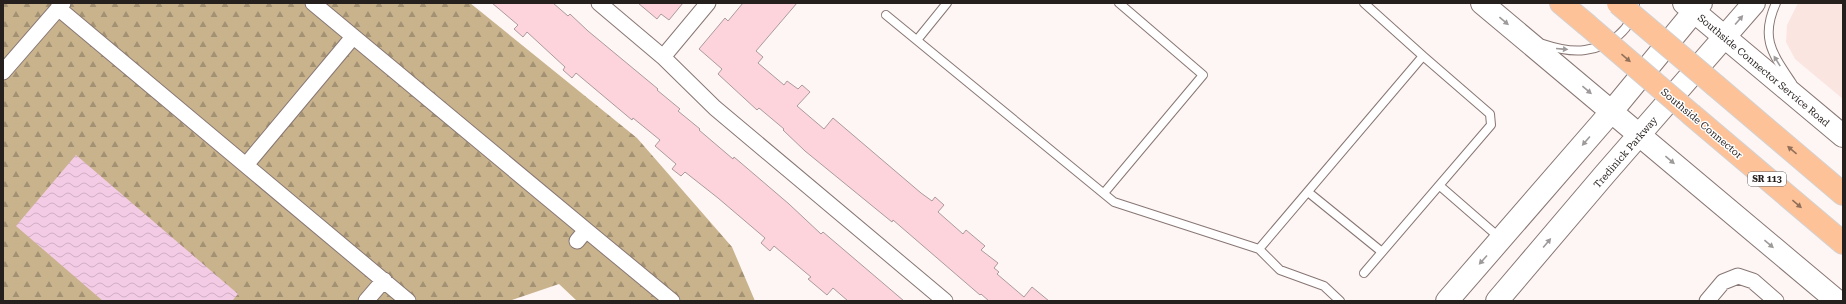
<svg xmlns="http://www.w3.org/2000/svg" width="1846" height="304" font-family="'Roboto Serif',serif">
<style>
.built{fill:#fbe5e1}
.forest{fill:url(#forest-firs)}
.water{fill:url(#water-waves)}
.building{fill:#fdd4dc;stroke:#ab9a9d}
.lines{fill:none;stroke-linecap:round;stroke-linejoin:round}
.lane-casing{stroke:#887774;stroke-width:10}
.street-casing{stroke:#887774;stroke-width:17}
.secondary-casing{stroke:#887774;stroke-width:24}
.highway-casing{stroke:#d3d2d2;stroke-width:24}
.lane{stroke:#fff;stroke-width:8}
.street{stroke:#fff;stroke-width:15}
.secondary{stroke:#fff;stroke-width:22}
.highway{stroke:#fec298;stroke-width:22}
.highway-bridge-casing{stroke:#d3d2d2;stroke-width:24;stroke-linecap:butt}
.highway-bridge{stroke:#fec298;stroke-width:22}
.oneway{fill:#9d9a99}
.oneway2{fill:#92705a}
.labels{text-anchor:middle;stroke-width:3;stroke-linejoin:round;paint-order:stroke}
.shield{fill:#fff;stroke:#666261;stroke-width:1}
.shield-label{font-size:9px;font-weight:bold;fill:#251f1d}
.street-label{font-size:10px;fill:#251f1d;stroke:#fff}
</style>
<defs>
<pattern id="forest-firs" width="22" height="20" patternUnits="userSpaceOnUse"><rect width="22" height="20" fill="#c9b38d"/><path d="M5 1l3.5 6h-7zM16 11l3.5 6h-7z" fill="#a39173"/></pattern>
<pattern id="water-waves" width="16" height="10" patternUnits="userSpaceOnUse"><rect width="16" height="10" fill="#f3cbe5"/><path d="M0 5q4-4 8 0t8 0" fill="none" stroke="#d0aec4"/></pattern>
</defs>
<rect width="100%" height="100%" fill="#fdf6f4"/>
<path class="built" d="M1798 3H1843V99L1795 59 1786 42 1787 25Z"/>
<path class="forest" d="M3 3H470L637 138 732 247 755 301H577L559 284 509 301H3Z"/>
<path class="water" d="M76 155 238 294 232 301H103L16 226Z"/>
<path class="building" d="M492 3H553L568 16 570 14 588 31 658 89 657 90 680 109 678 111 700 129 699 130 733 159 734 157 789 204 821 234 823 232 904 301H848L833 288 827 295 808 279 811 277 774 246 770 251 761 243 765 238 718 198 685 172 681 176 672 169 676 164 655 146 660 140 633 118 632 120 576 73 572 78 563 70 565 67 527 32 523 37 514 29 518 25Z
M638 3H683L669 20 661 14 657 19Z
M743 3H797L756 51 763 57 758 63 784 85 787 81 798 89 802 85 810 92 797 106 824 129 833 118 921 193 932 201 935 197 944 205 938 212 963 234 966 230 985 246 981 250 998 263 994 268 999 272 997 274 1024 297 1032 287 1049 301H989L981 294 980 295 893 220 892 222 805 151 783 130 784 129 759 108 757 110 718 74 722 69 699 49 725 18 728 21Z"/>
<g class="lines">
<g class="lane-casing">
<path id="lane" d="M1364 3 1423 56
M1776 3C1760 38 1772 53 1792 83
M886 15 1114 202 1259 249 1423 56 1490 114 1491 125 1364 273
M917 40 947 3
M1543 44C1555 48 1572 52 1585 50 1609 47 1634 29 1635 3
M1440 186 1501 239
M1308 192 1382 252
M1104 193 1203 75 1119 3
M1259 249 1280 270 1324 286 1340 301"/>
</g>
<g class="street-casing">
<path id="street" d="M313 3 586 230
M599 3 663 57 715 108 945 301
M58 8 408 301
M663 57 708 3
M3 72 63 3
M246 165 353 37
M577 241 586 230 672 301
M366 301 384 280
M1707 301 1723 282 1738 276 1753 281 1776 301"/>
</g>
<g class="secondary-casing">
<path id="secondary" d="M1482 3 1837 301
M1684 3 1843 136
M1447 301 1612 111 1701 3
M1497 301 1605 174 1754 3"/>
</g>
<g class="highway-casing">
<path id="highway" d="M1561 3 1586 24
M1716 86 1843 194
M1692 115 1843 243"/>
</g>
<use href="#lane" class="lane"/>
<use href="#street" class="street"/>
<use href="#secondary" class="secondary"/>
<use href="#highway" class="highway"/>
<g class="highway-bridge-casing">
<path id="highway-bridge" d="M1618 3 1716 86
M1586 24 1692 115"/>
</g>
<use href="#highway-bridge" class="highway-bridge"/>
</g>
<defs><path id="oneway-solid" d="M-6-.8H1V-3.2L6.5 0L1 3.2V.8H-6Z"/></defs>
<g class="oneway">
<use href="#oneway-solid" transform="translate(1739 20) rotate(-49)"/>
<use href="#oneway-solid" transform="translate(1504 21) rotate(40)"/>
<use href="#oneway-solid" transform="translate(1562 49) rotate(5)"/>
<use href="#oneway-solid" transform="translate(1777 61) rotate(-122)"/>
<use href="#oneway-solid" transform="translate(1587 90) rotate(40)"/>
<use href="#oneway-solid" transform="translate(1586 141) rotate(131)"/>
<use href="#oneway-solid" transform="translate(1670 160) rotate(40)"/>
<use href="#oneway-solid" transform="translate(1547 243) rotate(-50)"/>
<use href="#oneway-solid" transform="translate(1769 244) rotate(40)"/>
<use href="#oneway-solid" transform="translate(1483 260) rotate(132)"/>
</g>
<g class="oneway2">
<use href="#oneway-solid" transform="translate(1626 58) rotate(41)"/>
<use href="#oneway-solid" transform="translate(1792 150) rotate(-140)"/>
<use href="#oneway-solid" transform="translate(1797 204) rotate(40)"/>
</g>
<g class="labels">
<rect class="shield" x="1748" y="172" width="38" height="14" rx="3"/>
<g class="shield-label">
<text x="1767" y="182">SR 113</text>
</g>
<g class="street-label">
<text transform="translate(1764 70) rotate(40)" y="4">Southside Connector Service Road</text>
<text transform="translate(1702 123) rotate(40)" y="4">Southside Connector</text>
<text transform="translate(1625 152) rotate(-49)" y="4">Tredinick Parkway</text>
</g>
</g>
<rect width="1846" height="304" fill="none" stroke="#251f1d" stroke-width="8"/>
</svg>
